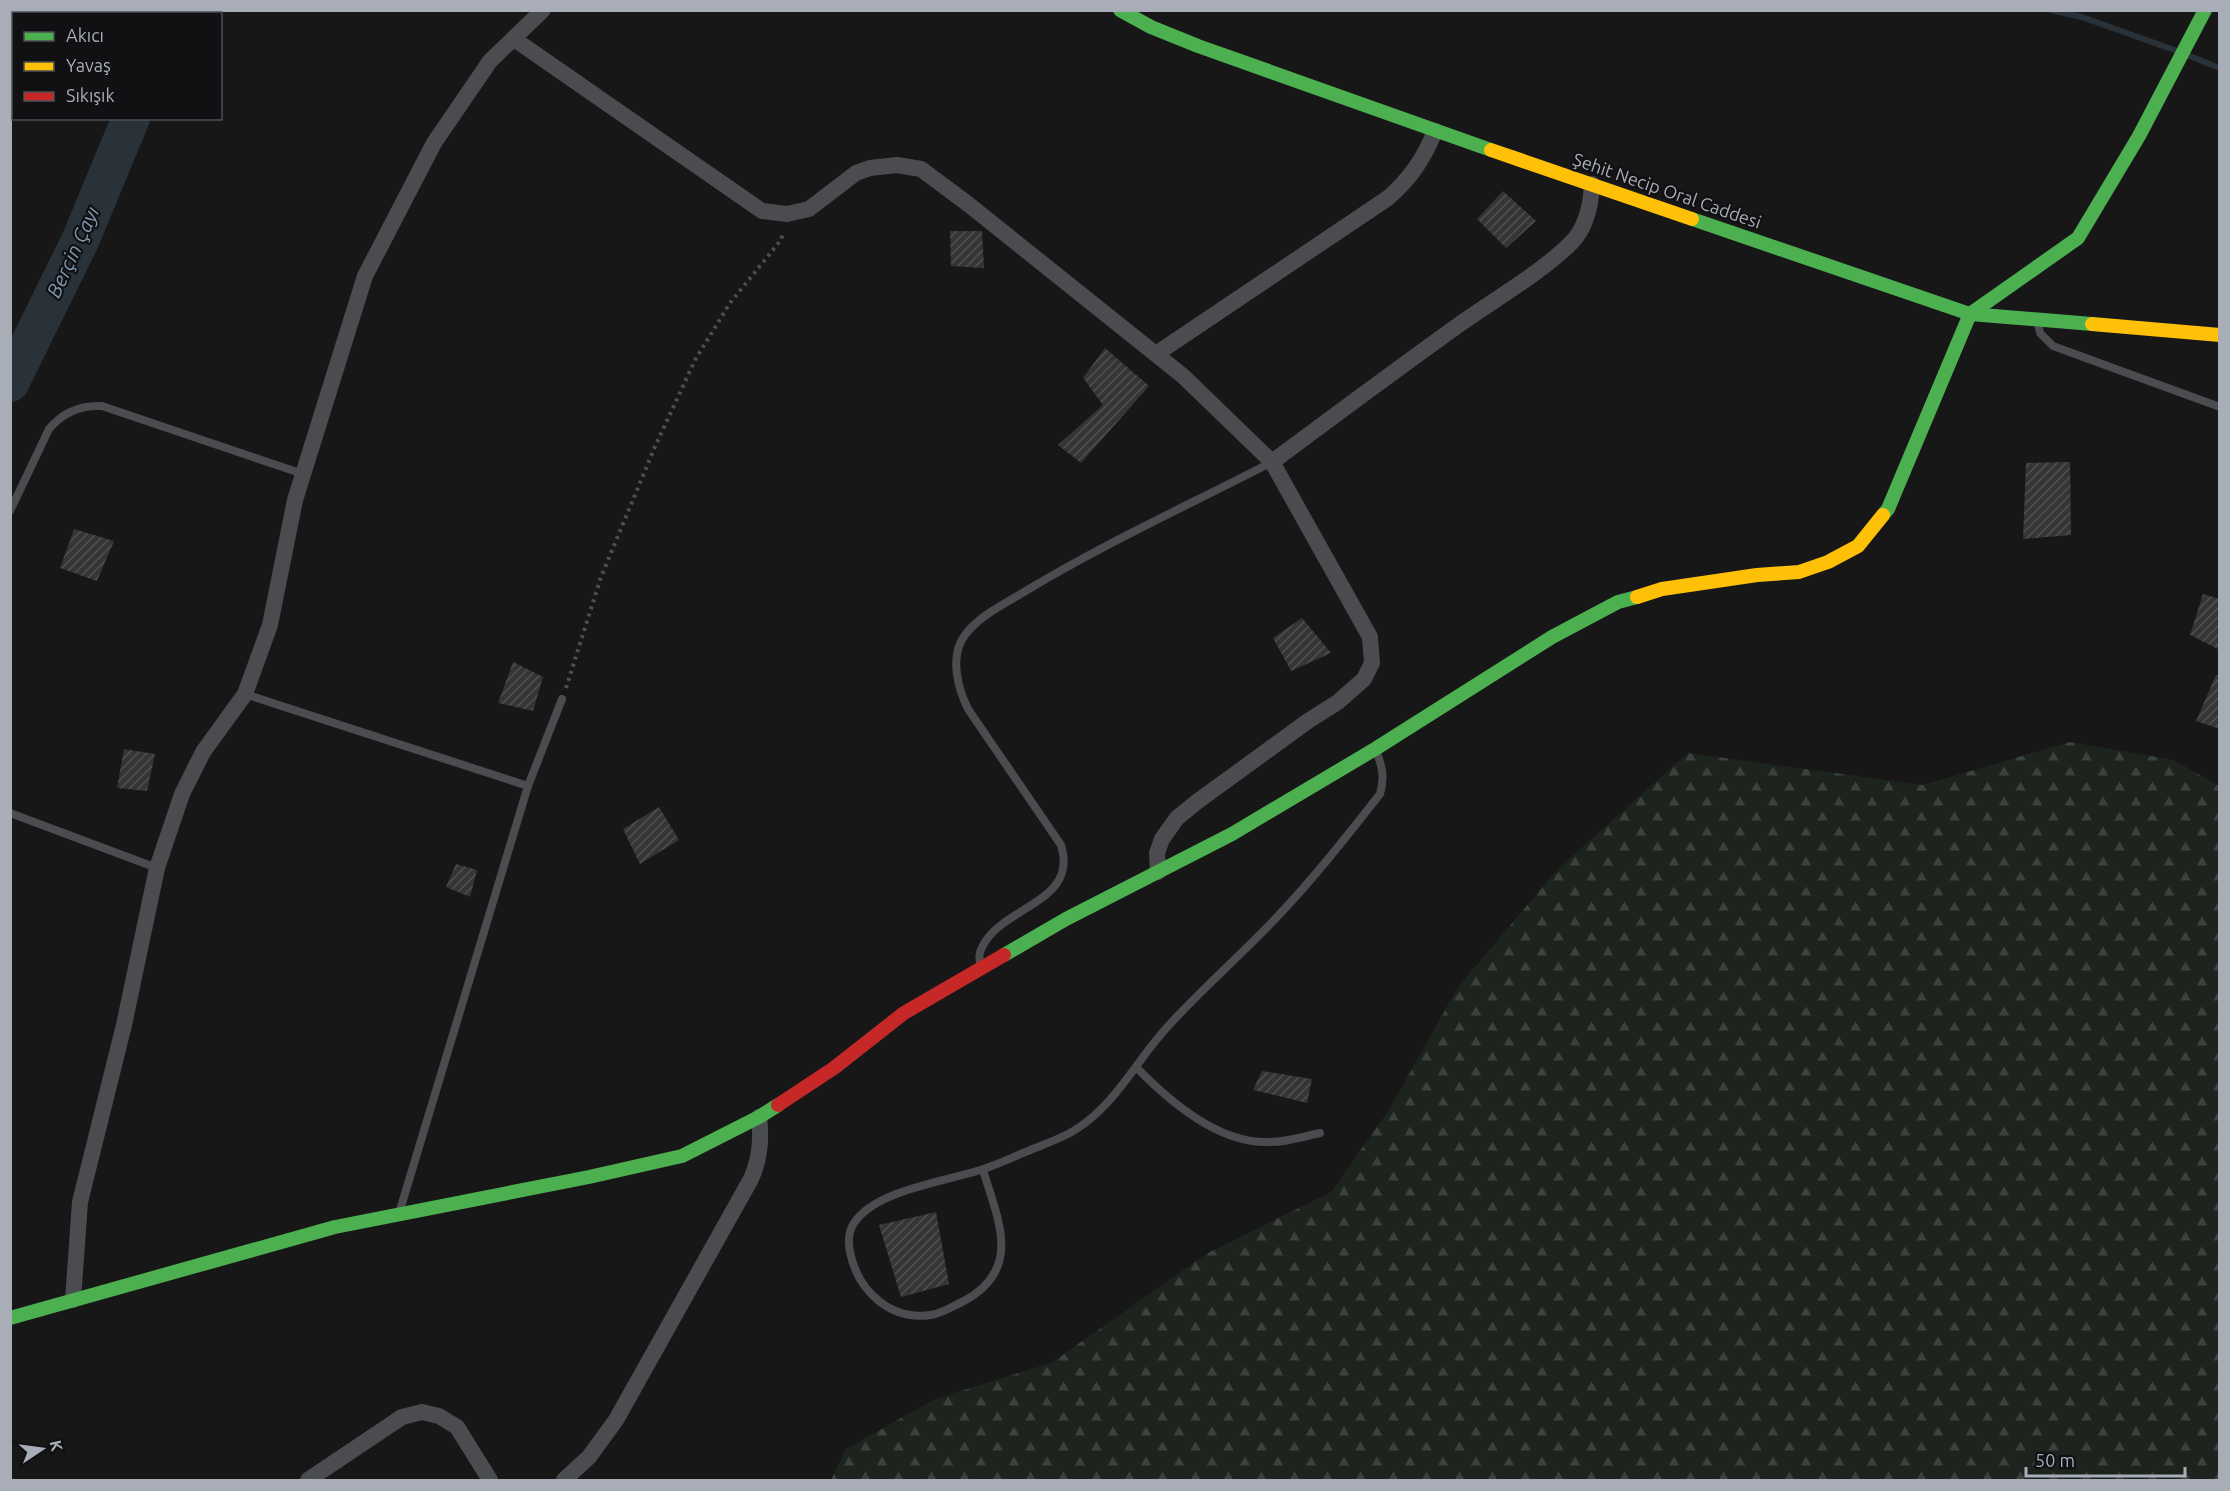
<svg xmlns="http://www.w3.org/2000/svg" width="2230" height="1491" font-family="Ubuntu,sans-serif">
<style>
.forest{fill:url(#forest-firs)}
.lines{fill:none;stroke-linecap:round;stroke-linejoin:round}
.stream{stroke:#2a3239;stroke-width:6}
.river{stroke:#2a3239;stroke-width:38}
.building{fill:url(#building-hatch)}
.path{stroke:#4d4e52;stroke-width:4;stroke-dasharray:3 4.5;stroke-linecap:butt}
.lane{stroke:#4b4c50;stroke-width:8}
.street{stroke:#4b4c50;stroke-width:16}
.fast{stroke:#4caf50;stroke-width:14}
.slow{stroke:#ffc107;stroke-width:14}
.jam{stroke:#c62828;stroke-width:14}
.labels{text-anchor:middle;stroke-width:4.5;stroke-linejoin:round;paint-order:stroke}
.street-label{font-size:18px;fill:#a8adb8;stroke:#111113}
.water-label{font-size:20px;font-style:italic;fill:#7f9bb3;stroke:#111113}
</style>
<defs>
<pattern id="forest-firs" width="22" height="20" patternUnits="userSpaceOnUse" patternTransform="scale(1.5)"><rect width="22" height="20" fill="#1d241e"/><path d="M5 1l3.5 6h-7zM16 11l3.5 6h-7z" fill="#3b413d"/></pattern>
<pattern id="building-hatch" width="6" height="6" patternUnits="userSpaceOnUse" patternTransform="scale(1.5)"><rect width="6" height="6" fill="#353536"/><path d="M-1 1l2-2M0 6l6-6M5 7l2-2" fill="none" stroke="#4f5051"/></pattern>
</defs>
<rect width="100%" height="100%" fill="#171717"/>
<path class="forest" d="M2070 742 2174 760 2219 786V1480H831L846 1449 935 1399 1051 1363 1208 1253 1331 1192 1389 1110 1458 987 1558 869 1688 753 1923 785Z"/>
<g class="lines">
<path class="stream" d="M2051 10 2082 17 2177 51
M2187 55 2220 68"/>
<path class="river" d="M169 14 170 10
M10 383 80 241 131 118"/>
</g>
<path class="building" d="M1503 191 1536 221 1506 248 1477 219Z
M950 231H982L984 268 951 266Z
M1105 348 1149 386 1081 463 1058 445 1103 405 1083 378Z
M2070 462 2071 535 2023 539 2026 463Z
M74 529 114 541 97 581 60 568Z
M2203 594 2220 599V650L2190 635Z
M1302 618 1331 653 1291 671 1273 638Z
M513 662 543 677 533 711 498 703Z
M2216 675H2220V729L2196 721Z
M124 749 155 754 147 791 117 788Z
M659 807 679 840 640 864 623 829Z
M456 864 477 870 470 897 446 887Z
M1262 1071 1312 1079 1307 1103 1253 1090Z
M936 1212 949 1284 901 1297 879 1225Z"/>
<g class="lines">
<path class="path" d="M566 688 601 577 654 449 695 360 730 303 781 240 783 232"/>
<path class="lane" d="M2038 323 2040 333 2053 346 2220 407
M10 511 49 429C63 412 80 405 102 406L303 474
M245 694 528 786
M10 813 157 868
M981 965C977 955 981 948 987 939 1012 905 1078 899 1061 845L968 709C958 689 949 656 965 635 979 616 1004 604 1024 592 1103 544 1189 505 1272 462
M1136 1067C1168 1100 1216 1142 1265 1142 1283 1143 1302 1137 1320 1133
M983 1170C998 1220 1023 1269 964 1301 953 1306 943 1313 931 1315 890 1321 858 1291 850 1252 848 1242 848 1232 854 1223 876 1190 944 1182 980 1170 997 1165 1013 1157 1028 1151 1044 1144 1061 1139 1075 1130 1117 1104 1138 1057 1171 1023 1205 986 1243 953 1277 917 1314 878 1347 836 1380 794 1385 777 1382 766 1376 750
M400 1210 528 786 562 699"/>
<path class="street" d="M514 39 762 211 787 214 809 209 856 173 870 168 897 165 921 169 968 204 1183 376 1272 462 1370 637 1372 663 1364 679 1338 702 1308 721 1198 801 1177 818 1162 839 1157 853 1158 872
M1156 354 1388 198C1411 178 1424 158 1435 131
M1272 462C1334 416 1397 369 1460 324 1494 300 1542 272 1571 243 1586 228 1591 205 1592 184
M73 1300 80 1202 124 1025 157 868 182 794 203 752 245 694 270 625 295 500 365 276 434 143 490 61 543 10
M308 1480 402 1417 422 1412 439 1416 457 1427 490 1480
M564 1480 589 1457 616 1420 751 1179C760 1159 762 1140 759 1117"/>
<path class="fast" d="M1120 10 1151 27 1198 46 1491 150
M1692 219 1970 314 2092 324
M1883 515 1888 509 1970 314 2078 238 2139 136 2205 10
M1004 955 1066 919 1232 834 1375 749 1552 637 1618 602 1637 597
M10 1318 335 1227 589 1177 682 1156 759 1117 778 1105"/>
<path class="slow" d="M1491 150 1692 219
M2092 324 2220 335
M1637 597 1662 589 1757 575 1799 572 1828 562 1858 546 1883 515"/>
<path class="jam" d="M778 1105 834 1068 904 1013 1004 955"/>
</g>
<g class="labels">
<g class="street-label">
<text transform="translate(1667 191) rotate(19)" y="6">Şehit Necip Oral Caddesi</text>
</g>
<g class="water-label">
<text transform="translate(73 252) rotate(-65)" y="7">Berçin Çayı</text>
</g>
</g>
<rect width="2230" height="1491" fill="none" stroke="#a8adb8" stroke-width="24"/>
<rect x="12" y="12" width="210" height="108" fill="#111113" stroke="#4d4f55" stroke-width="1.5"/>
<rect x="24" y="32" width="30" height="9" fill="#4caf50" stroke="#4d4f55" stroke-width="1.5"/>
<text x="66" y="42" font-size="18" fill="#a8adb8">Akıcı</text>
<rect x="24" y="62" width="30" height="9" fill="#ffc107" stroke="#4d4f55" stroke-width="1.5"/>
<text x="66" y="72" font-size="18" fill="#a8adb8">Yavaş</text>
<rect x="24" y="92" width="30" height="9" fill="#c62828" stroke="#4d4f55" stroke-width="1.5"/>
<text x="66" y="102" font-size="18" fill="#a8adb8">Sıkışık</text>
<g transform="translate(42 1449) rotate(77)" stroke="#111113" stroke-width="4.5" paint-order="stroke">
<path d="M0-4.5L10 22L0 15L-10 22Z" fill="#a8adb8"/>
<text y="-9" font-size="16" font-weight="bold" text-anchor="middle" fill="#a8adb8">K</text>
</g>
<path d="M2026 1467v9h159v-9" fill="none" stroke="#a8adb8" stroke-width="3"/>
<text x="2035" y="1467" font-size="18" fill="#a8adb8" stroke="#111113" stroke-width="4.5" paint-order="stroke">50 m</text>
</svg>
